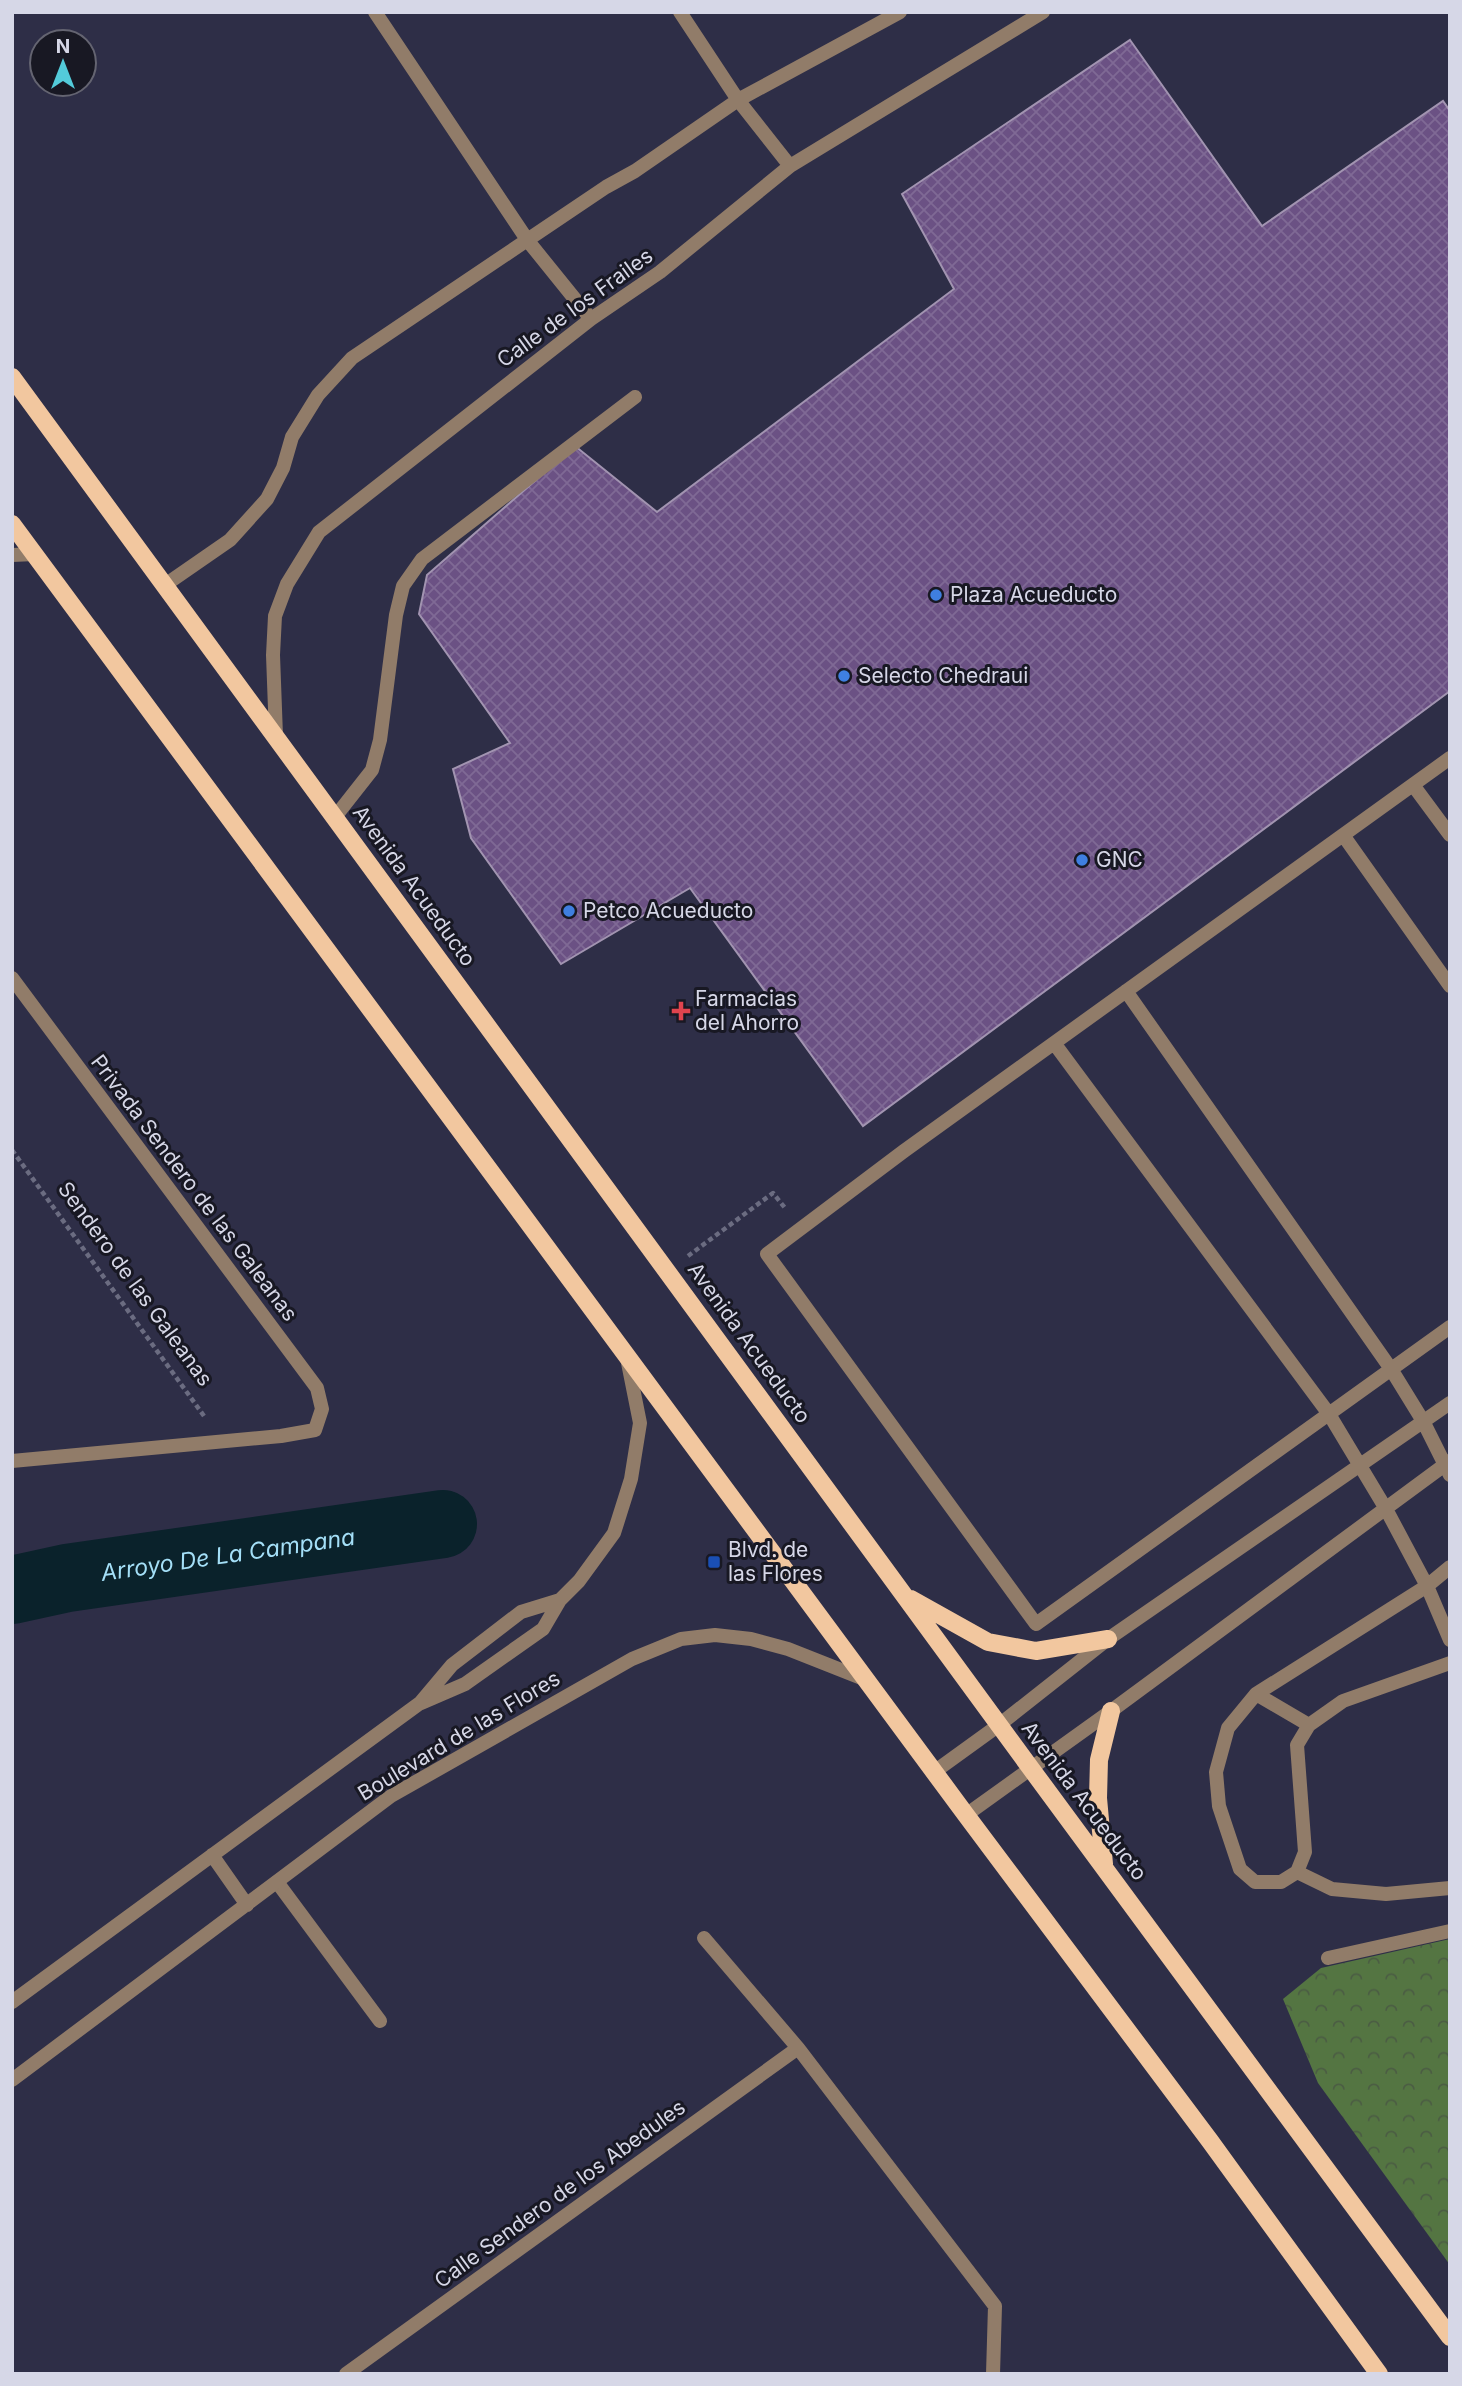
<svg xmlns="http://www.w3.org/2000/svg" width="1462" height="2386" font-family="Inter,sans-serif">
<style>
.forest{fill:url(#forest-crowns)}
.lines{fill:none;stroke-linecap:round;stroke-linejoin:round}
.river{stroke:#0a222b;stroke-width:68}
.building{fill:url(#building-cross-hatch);stroke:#a294b1;stroke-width:2}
.path{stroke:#6b6c81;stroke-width:4.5;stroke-dasharray:5 3.5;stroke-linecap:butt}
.service{stroke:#917c69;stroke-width:14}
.minor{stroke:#917c69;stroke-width:14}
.primary{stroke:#f2c79f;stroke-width:18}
.shop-dot{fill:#3f7fe0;stroke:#181823;stroke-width:2.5}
.health-dot{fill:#e0444e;stroke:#181823;stroke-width:2.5}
.transit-dot{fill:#1a4fb4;stroke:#181823;stroke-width:2.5}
.labels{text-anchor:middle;stroke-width:6;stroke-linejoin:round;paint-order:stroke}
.street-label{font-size:21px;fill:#d6d7e7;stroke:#181823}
.poi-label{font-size:21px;fill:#d6d7e7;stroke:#181823;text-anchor:start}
.water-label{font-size:23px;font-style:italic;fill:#a4dff7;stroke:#181823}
</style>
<defs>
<pattern id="forest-crowns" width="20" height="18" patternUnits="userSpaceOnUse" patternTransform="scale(1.75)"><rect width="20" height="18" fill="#547542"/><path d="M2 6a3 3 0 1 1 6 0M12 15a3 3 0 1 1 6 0" fill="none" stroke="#4b5d43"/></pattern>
<pattern id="building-cross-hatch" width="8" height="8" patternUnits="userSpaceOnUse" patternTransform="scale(1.75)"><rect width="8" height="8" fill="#6b5184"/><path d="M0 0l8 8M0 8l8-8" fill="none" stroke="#7f6995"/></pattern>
</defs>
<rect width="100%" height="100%" fill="#2e2e47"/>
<path class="forest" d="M1450 1939V2265L1318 2083 1283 1999 1321 1968Z"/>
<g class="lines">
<path class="river" id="s1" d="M12 1590 67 1578 443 1524"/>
</g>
<path class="building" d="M1130 40 1262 226 1443 101 1450 111V691L863 1126 690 888 561 964 471 838 453 769 510 743 419 614 427 575 575 446 657 512 954 289 902 194Z"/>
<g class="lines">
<path class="path" d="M12 1150 204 1416
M688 1256 773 1193 785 1208"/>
<path class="service" d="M1450 758 904 1151 767 1254 1036 1624 1450 1327
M1413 785 1450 835
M335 817 372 770 380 740 396 615 403 586 422 559 635 397
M1343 835 1450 986
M1126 991 1391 1369 1423 1421 1450 1475
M1054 1043 1329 1414 1386 1509 1427 1586 1450 1640
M1450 1567 1427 1586 1256 1694 1228 1728 1216 1772 1219 1806 1240 1869 1255 1882H1281L1297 1872 1305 1852 1297 1745 1309 1725 1343 1701 1450 1663
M1256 1694 1309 1725
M934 1772 999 1725 1108 1639 1450 1403
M966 1815 1111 1711 1450 1461
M1297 1872 1332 1889 1386 1894 1450 1888
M277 1882 380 2021
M1328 1958 1450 1931"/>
<path class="minor" d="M375 12 528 241 591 319
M680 12 738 100 790 166
M12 555 35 554
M165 585 230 540 267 499 283 468 292 437 318 395 352 358 606 187 635 171 738 100 900 12
M276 736 273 655 275 616 287 584 319 532 591 319 660 272 790 166 1043 12
M12 978 317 1388 322 1409 315 1430 281 1436 12 1461
M421 1703 465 1684 543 1629 560 1600
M212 1855 247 1905
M704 1938 798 2048 995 2306 993 2374
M12 2002 420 1703 452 1665 521 1612 560 1600 579 1581 614 1533 631 1479 640 1423 627 1358
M12 2080 391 1796 632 1659 681 1639 715 1635 751 1639 788 1649 869 1681
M346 2374 798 2048"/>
<path class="primary" d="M12 377 1032 1770 1450 2337
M12 524 966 1815 1210 2141 1379 2374
M911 1599 988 1642 1036 1651 1108 1639
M1104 1864 1098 1798 1099 1760 1111 1711"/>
</g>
<g class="shop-dot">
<circle cx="936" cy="595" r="7"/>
<circle cx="844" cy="676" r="7"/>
<circle cx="1082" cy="860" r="7"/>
<circle cx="569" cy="911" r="7"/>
</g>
<path class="health-dot" d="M677.5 1000.5h7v7h7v7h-7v7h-7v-7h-7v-7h7z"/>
<rect class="transit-dot" x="707" y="1555" width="14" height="14" rx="3.5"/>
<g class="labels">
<g class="street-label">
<text transform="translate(575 308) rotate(-36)" y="7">Calle de los Frailes</text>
<text transform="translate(414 886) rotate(54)" y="7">Avenida Acueducto</text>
<text transform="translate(194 1188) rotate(53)" y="7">Privada Sendero de las Galeanas</text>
<text transform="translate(135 1284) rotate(54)" y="7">Sendero de las Galeanas</text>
<text transform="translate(749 1343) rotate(54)" y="7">Avenida Acueducto</text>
<text transform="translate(459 1736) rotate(-31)" y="7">Boulevard de las Flores</text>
<text transform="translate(1084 1801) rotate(53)" y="7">Avenida Acueducto</text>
<text transform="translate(560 2194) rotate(-36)" y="7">Calle Sendero de los Abedules</text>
</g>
<g class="poi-label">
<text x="950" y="602">Plaza Acueducto</text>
<text x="858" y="683">Selecto Chedraui</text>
<text x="1096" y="867">GNC</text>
<text x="583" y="918">Petco Acueducto</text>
<text x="695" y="1006">Farmacias<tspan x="695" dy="24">del Ahorro</tspan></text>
<text x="728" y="1557">Blvd. de<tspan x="728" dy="24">las Flores</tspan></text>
</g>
<g class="water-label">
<text dy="8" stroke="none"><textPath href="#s1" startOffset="219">Arroyo De La Campana</textPath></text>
</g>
</g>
<rect width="1462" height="2386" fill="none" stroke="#d6d7e7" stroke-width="28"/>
<g transform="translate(63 63)"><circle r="33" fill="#181823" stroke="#646471" stroke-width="2"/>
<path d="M0-5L12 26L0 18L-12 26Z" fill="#53cbda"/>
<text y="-10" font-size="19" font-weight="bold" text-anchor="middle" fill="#d6d7e7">N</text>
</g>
</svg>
